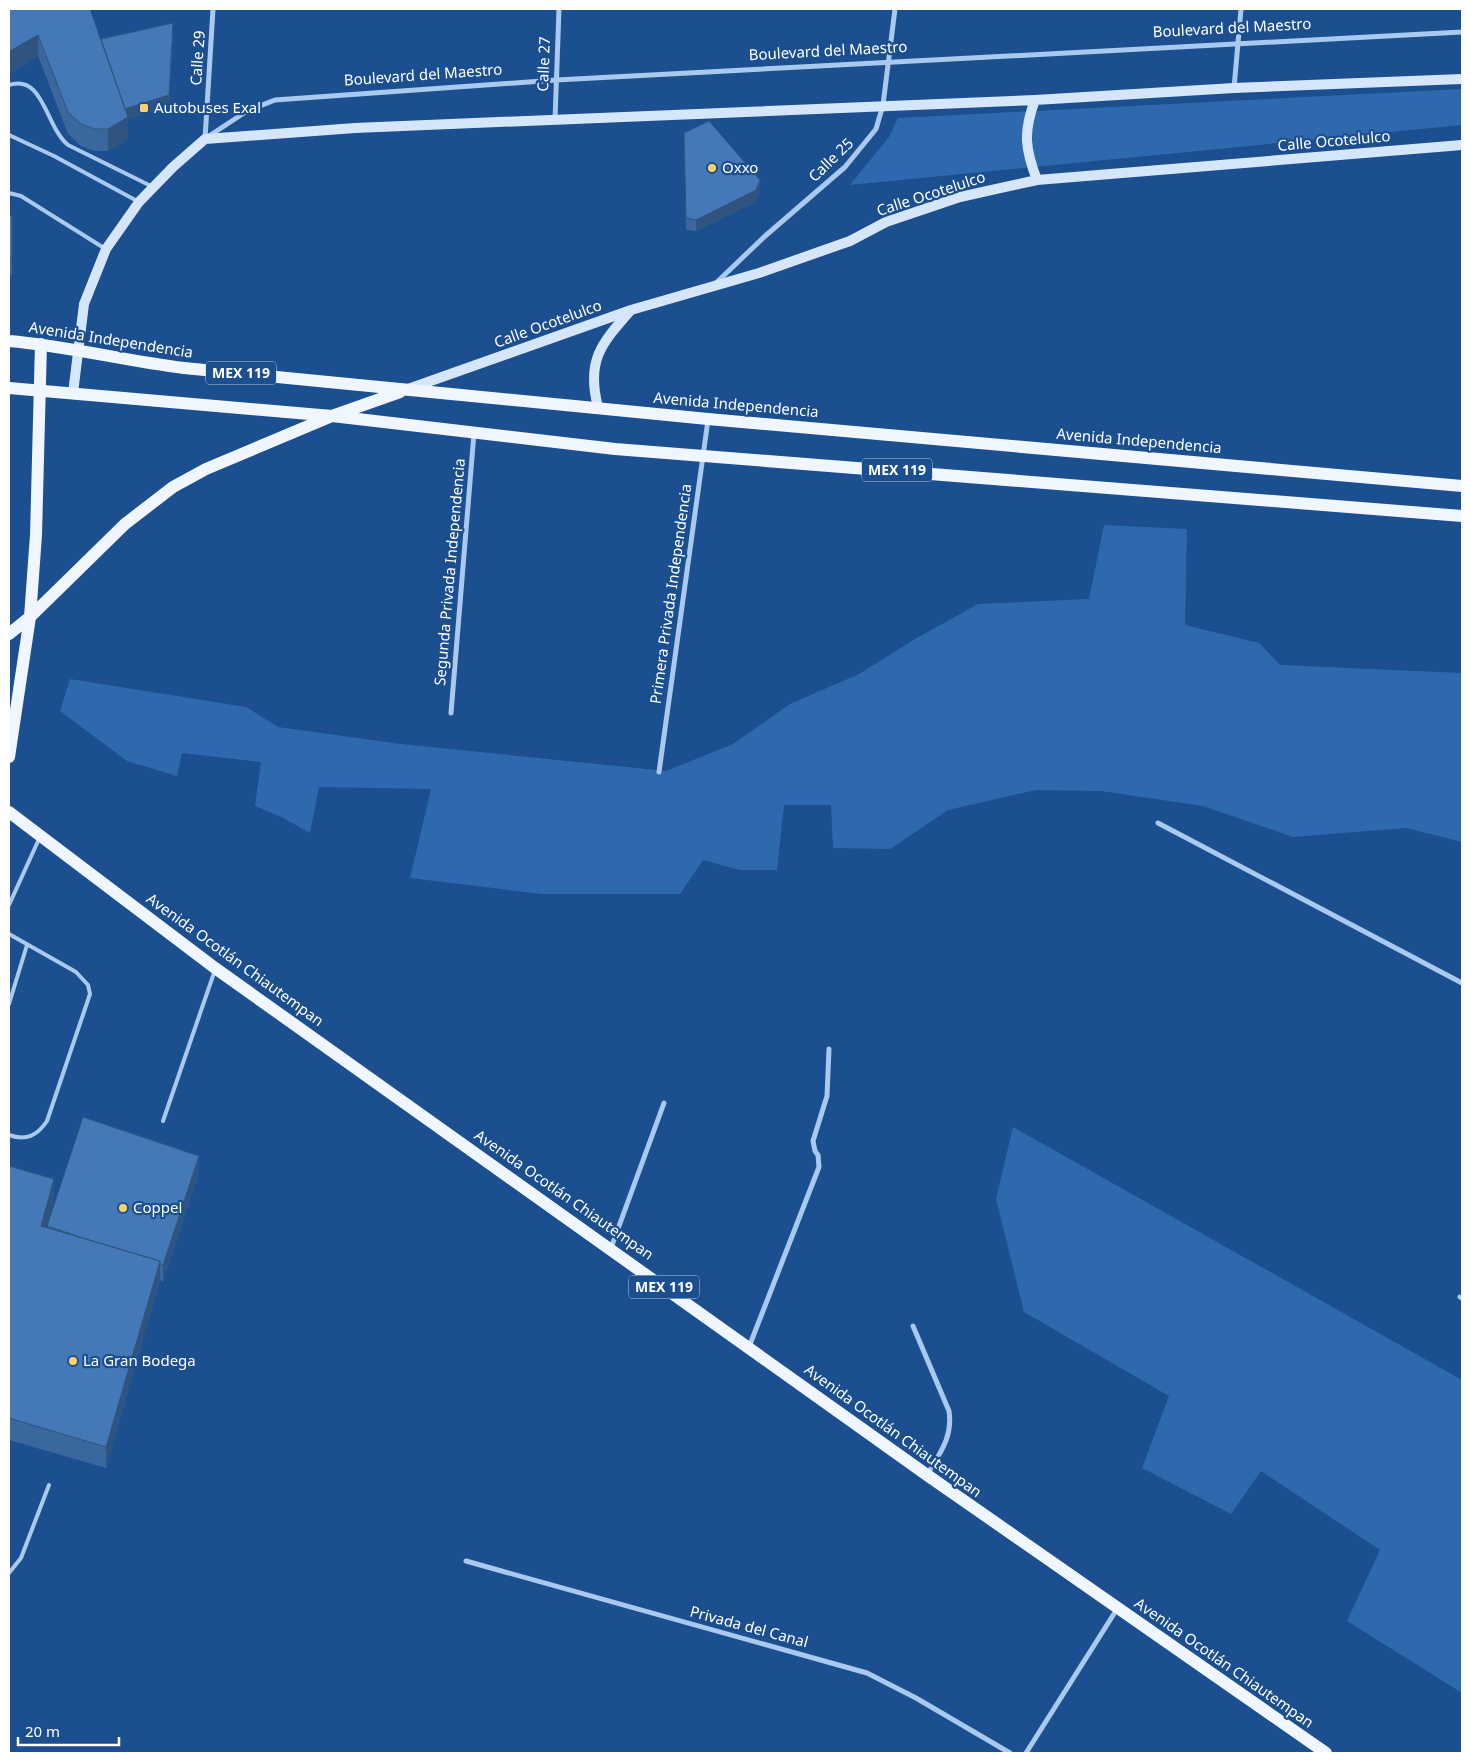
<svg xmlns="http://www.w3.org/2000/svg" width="1471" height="1762" font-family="'Noto Sans',sans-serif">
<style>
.green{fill:#2e69ad}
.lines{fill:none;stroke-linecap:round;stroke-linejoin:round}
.service{stroke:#a9c9ee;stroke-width:4}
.minor{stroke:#a9c9ee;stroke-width:5}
.secondary{stroke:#d6e6fa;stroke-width:10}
.primary{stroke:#f0f6ff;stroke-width:12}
.wall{fill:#3a679d}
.shaded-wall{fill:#305480}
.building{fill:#4478b7;stroke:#305480}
.poi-dot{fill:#ffd166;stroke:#1b4f8f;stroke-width:2}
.labels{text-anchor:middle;stroke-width:4.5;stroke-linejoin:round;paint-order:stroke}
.shield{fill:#1b4f8f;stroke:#bbcadd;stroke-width:1}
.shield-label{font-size:14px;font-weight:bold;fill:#fff}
.street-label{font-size:15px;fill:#fff;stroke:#1b4f8f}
.poi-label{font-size:15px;fill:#fff;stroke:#1b4f8f;text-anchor:start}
</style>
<rect width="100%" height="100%" fill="#1b4f8f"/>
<path class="green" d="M1462 89V125L850 185 889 137 898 118Z
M1104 525 1187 529 1185 625 1259 643 1280 665 1462 673V842L1406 828 1293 837 1203 806 1101 791 1036 790 948 810 890 849 833 848 831 805H784L777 870H740L703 860 680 894H542L410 878 431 789 319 787 310 833 283 818 255 806 261 762 182 753 177 776 127 761 60 711 70 679 246 707 278 727 401 744 666 771 733 744 790 704 859 674 915 639 978 604 1089 599Z
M1013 1127 1462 1380V1693L1347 1621 1380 1550 1261 1471 1231 1514 1142 1468 1169 1396 1024 1312 996 1199Z"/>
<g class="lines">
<path class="service" d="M9 85C44 74 45 126 68 145L153 187
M9 135 54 156 139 202
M9 193 21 196 104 248
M9 905 39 839
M9 934 76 972 88 985 90 994 47 1121C37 1136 26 1141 9 1135
M9 1004 27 945
M163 1121 215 970
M9 1573 21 1558 49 1485"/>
<path class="minor" d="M1234 88 1241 9
M555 120 559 9
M209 136 247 111 275 100 556 80 1462 32
M205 139 213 9
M716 283 764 237 845 167 876 129 883 105 895 9
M451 713 474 433
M659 772 708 420
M1158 823 1462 983
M611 1248 664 1103
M1460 1297 1462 1298
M913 1326 949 1411C953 1437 940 1453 927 1475
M749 1347 819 1167 818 1155 815 1151 813 1141 827 1096 829 1049
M466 1561 867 1673 916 1698 1010 1753
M1026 1753 1117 1609"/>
<path class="secondary" d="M1035 100C1023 132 1025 149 1037 180
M408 389 631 310 759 273 850 241 886 222 960 197 1037 180 1462 145
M73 393 84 304 106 249 139 202 173 167 205 139 355 128 1035 100 1234 88 1462 79
M598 407C586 361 601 344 630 311"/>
<path class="primary" d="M9 341C68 346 125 361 184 368 359 386 533 401 708 419L1462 486
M9 388 332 416 615 449 1462 516
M9 634 30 617 125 524 173 487 206 469 332 416 400 392
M9 757 30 617 36 535 41 344
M9 812 215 968 927 1475 1326 1753"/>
</g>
<path class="wall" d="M9 9 101 39 173 35 169 106 128 119V139L108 151H95L81 146 68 134 38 56 10 73 9 70Z
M684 133 760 192 756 202 696 231 686 230Z
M9 214 12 217V275H9Z
M9 1166 54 1201 46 1227H47V1226L199 1172 163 1282 160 1280 106 1468 9 1440Z"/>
<path class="shaded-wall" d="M173 23 169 106 128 119V139L108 151V129L122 110Z
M38 35V56L10 73V51Z
M760 180V192L756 202 696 231V220Z
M199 1156V1172L163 1282V1265Z
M54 1179V1201L41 1247V1226Z
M160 1261V1283L106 1468V1447Z"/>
<path class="building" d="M9 9H90L128 117 108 129H95L81 124 68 112 38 35 10 51 9 48Z
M173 23 169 95 125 109 101 39Z
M709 121 760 180 756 190 696 220 686 218 684 133Z
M9 214 12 217V258H9Z
M83 1117 199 1156 163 1265 160 1264V1261L86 1239 47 1226Z
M9 1166 54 1179 41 1226 160 1261 106 1447 9 1418Z"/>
<g class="poi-dot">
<rect x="139" y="103" width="10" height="10" rx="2.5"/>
<circle cx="712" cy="168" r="5"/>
<circle cx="123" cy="1208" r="5"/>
<circle cx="73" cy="1361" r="5"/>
</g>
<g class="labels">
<g class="shield">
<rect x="206" y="361.5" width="70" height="23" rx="4"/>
<rect x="862" y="458.5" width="70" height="23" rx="4"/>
<rect x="629" y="1275.5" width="70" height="23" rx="4"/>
</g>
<g class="shield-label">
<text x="241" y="378">MEX 119</text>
<text x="897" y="475">MEX 119</text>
<text x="664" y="1292">MEX 119</text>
</g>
<g class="street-label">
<text transform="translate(1232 28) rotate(-3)" y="5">Boulevard del Maestro</text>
<text transform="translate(828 51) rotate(-3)" y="5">Boulevard del Maestro</text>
<text transform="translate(198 58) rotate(-86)" y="5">Calle 29</text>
<text transform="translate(544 64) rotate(-88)" y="5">Calle 27</text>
<text transform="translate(423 75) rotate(-4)" y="5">Boulevard del Maestro</text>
<text transform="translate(1334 141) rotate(-5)" y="5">Calle Ocotelulco</text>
<text transform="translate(831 160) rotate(-44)" y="5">Calle 25</text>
<text transform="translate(931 194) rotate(-18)" y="5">Calle Ocotelulco</text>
<text transform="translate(548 324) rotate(-20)" y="5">Calle Ocotelulco</text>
<text transform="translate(111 340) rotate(9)" y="5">Avenida Independencia</text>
<text transform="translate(736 405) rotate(5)" y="5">Avenida Independencia</text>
<text transform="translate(1139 441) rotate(5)" y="5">Avenida Independencia</text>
<text transform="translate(450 572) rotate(-85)" y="5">Segunda Privada Independencia</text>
<text transform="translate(671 594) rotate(-82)" y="5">Primera Privada Independencia</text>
<text transform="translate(235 960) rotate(36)" y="5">Avenida Ocotlán Chiautempan</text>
<text transform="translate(564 1195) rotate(35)" y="5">Avenida Ocotlán Chiautempan</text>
<text transform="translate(893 1431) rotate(36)" y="5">Avenida Ocotlán Chiautempan</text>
<text transform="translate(749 1627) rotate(15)" y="5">Privada del Canal</text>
<text transform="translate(1224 1663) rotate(35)" y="5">Avenida Ocotlán Chiautempan</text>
</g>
<g class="poi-label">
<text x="154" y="113">Autobuses Exal</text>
<text x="722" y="173">Oxxo</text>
<text x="133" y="1213">Coppel</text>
<text x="83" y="1366">La Gran Bodega</text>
</g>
</g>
<rect width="1471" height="1762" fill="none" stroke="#ffffff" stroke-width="20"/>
<path d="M18 1737v8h101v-8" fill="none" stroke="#ffffff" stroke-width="2.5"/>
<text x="25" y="1737" font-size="15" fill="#ffffff" stroke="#1b4f8f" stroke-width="4" paint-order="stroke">20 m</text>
</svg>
